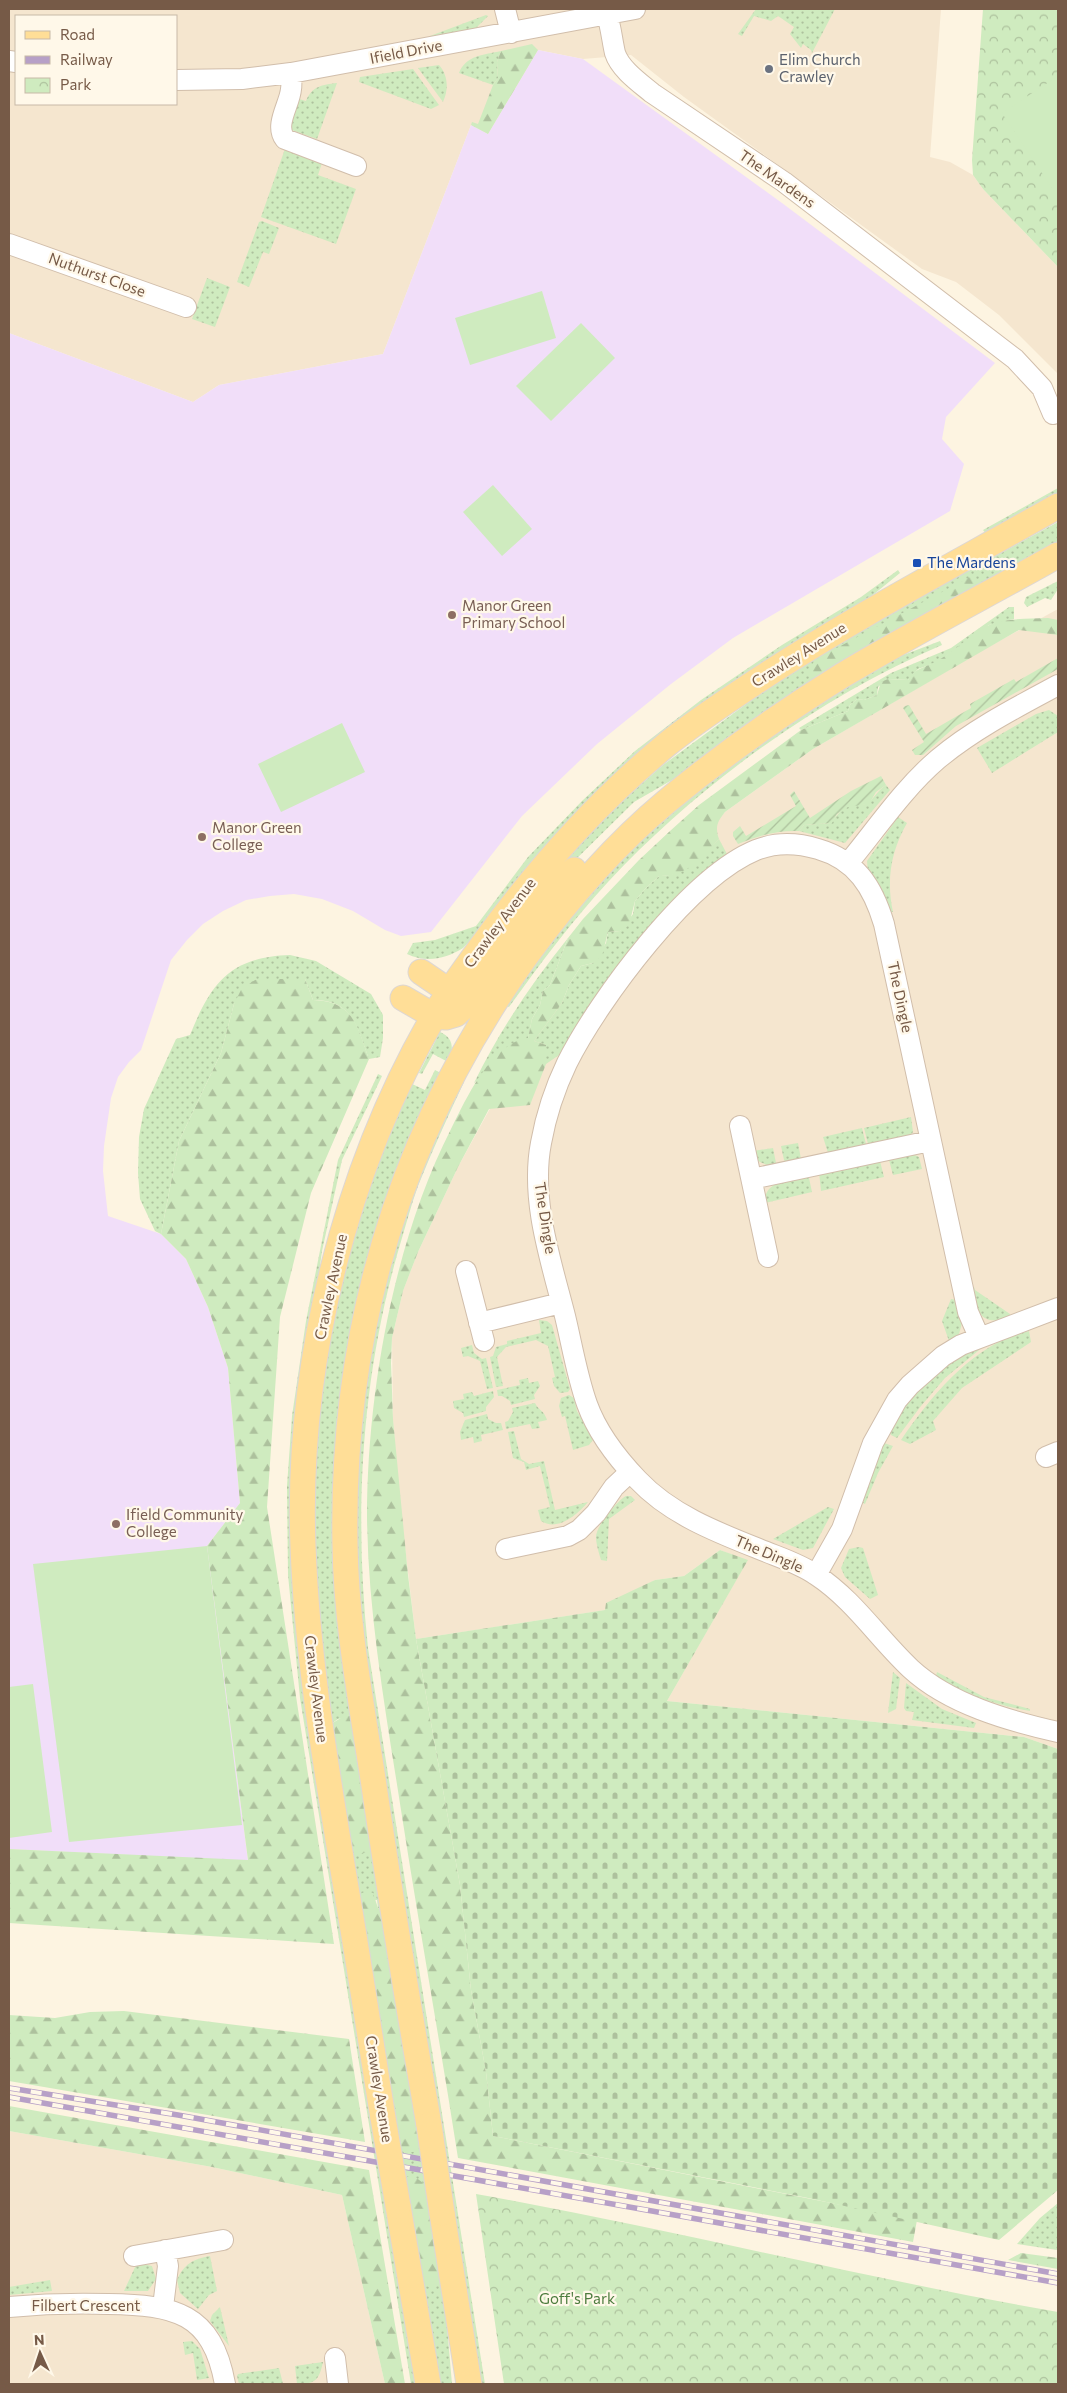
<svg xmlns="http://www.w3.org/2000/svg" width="1067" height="2393" font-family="Commissioner,sans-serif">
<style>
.residential{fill:#f5e6cf;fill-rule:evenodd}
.education{fill:#f1def9}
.grass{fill:url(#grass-dots)}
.forest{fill:url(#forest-firs)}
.cemetery{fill:url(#cemetery-stones)}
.park{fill:url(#park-crowns)}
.garden{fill:url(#garden-furrows)}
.pitch{fill:#cfebbf}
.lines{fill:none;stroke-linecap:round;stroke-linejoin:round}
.minor-casing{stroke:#d1beab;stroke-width:22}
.major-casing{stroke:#ded7d3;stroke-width:27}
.minor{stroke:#fff;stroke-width:20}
.major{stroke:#ffde97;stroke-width:25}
.rail-casing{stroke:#b7a0c7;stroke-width:5.5}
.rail{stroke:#fff8e9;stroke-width:4;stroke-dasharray:11;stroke-linecap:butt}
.major-bridge-casing{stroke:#ded7d3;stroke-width:27;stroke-linecap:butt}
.major-bridge{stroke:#ffde97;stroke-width:25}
.worship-dot{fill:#6b7280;stroke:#fff8e9;stroke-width:2}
.transit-dot{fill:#1a4fb4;stroke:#fff8e9;stroke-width:2}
.education-dot{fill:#8d6e63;stroke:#fff8e9;stroke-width:2}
.labels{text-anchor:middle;stroke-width:4.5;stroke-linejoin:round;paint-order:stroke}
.street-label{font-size:15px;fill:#765a47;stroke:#fff8e9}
.worship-label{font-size:15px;fill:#5b616d;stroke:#fff8e9;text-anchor:start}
.transit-label{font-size:15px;fill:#164399;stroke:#fff8e9;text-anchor:start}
.education-label{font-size:15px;fill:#785e54;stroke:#fff8e9;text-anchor:start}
.park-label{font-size:15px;fill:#4d7c3e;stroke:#fff8e9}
</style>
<defs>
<pattern id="grass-dots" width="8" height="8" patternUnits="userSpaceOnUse" patternTransform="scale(1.25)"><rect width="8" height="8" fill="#cfebbf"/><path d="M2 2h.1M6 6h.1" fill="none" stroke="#adc19d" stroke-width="1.8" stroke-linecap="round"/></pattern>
<pattern id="forest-firs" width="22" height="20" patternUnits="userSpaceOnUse" patternTransform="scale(1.25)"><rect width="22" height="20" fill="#cfebbf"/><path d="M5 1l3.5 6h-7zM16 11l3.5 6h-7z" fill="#adc19d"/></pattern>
<pattern id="cemetery-stones" width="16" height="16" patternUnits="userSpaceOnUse" patternTransform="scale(1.25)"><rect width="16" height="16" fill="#cfebbf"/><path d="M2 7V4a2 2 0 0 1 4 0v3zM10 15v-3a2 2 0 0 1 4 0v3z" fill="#adc19d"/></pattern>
<pattern id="park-crowns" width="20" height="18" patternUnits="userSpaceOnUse" patternTransform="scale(1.25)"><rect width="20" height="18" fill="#cfebbf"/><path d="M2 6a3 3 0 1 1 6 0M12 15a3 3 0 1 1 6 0" fill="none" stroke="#adc19d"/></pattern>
<pattern id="garden-furrows" width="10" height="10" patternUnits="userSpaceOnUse" patternTransform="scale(1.25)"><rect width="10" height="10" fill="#cfebbf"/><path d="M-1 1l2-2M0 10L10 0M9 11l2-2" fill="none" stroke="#adc19d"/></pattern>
</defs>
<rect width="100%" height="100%" fill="#fdf4e1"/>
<path class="residential" d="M9 9H941L930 157 950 162 973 175 983 189 1058 267V374L999 315 956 282 922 269 684 97 631 55 583 59 538 50 488 134 471 125 383 354 219 385 193 402 9 333ZM16 16H176V104H16Z
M1058 609V1749L1024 1737 667 1701 747 1561 720 1550 684 1576 655 1580 606 1610 416 1639 399 1497 393 1419 392 1338 403 1291 418 1252 458 1167 528 1039 725 812 813 749 983 650Z
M9 2131 212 2167 342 2195 385 2384H9Z"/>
<path class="education" d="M538 50 583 59 782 203 995 363 946 417 942 439 964 464 950 511 733 638 671 684 597 744 522 816 431 932 401 936 385 930 353 911 322 899 294 894 270 896 246 900 223 911 203 924 187 940 171 960 141 1050 129 1062 118 1077 111 1098 104 1146 103 1171 108 1216 161 1234 186 1259 208 1307 228 1368 240 1503 207 1546 248 1861 9 1849V333L193 402 219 385 383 354 471 125 488 134Z"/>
<path class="grass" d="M756 9H835L812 53 811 50 803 44 801 48 790 34 794 27 778 16 771 21 754 16 742 36 738 34Z
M486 15 488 16 476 28 430 39V36Z
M501 51 497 62 498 78 493 85 459 73C466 55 484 55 501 51Z
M439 65C448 75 449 89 443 102L418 68Z
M413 69 439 105 431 109 359 82 360 77Z
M337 83 317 139 289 129 299 99 306 101C312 86 322 85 337 83Z
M286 146 323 160 318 175 356 189 336 244 261 217Z
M262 221 279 228 269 254 263 252 249 287 237 282 259 222Z
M207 278 230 287 215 327 192 319Z
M1058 488V495L987 535 983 530Z
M1058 522V541L990 579 679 776 634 802 559 876 555 869 620 803 663 765 768 688 861 629Z
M898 570 900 573 863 603 704 705 463 948C446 959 426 963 407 954L413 943 435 940 476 926 528 857 582 801 635 751 701 700 782 645 861 597Z
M1058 581V589L1051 600 1045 598 1027 607 1024 603 1026 597Z
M1009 607H1014V619L989 625 958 648 935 663 918 669 908 680 888 679 878 687 877 695 864 700 857 699 850 705 848 711 801 730 799 728 891 673 951 648Z
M940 641 942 645C820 697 699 784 608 882 572 921 540 964 509 1007L504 1004 603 876 663 817 778 728 893 659Z
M1049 710 1058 716V732L992 773 977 748 1036 714Z
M886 785 890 790 845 843 799 831 804 825 831 823C837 815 844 805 856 804 861 804 865 806 870 801 876 796 878 790 886 785Z
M898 817 907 823C891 851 886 880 893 912H889L868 872 867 861Z
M719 839 728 856 565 1051 546 1064V1045L534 1041 562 1003 569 985 581 966 593 963 606 943 608 932 620 931 633 914 635 901 645 889 659 876C684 877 703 855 719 839Z
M568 938 550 985 543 991 540 1005 532 1019 528 1039 474 1083C500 1030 531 984 568 938Z
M290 955 316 961 371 994 383 1015V1038L380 1057 369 1059C357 1027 353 1000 313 1000L305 979H257L234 1004 221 1053 179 1141 161 1234 155 1231 140 1199 138 1173 139 1137 144 1109 176 1039 190 1035C211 983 230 957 290 955Z
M440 1032C454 1038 454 1049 448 1062L433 1054 422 1074 419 1073Z
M435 1070 441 1073 354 1326 352 1716 338 1719 331 1724 313 1565 315 1435 334 1309 367 1186 410 1083 425 1090Z
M378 1074 382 1076 342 1160 322 1251 294 1456 417 2384H411L311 1766 300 1698 288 1575 287 1486 292 1416 306 1321 338 1160Z
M459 1080 464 1082C448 1116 432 1151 418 1186 410 1208 404 1232 397 1255 361 1384 354 1515 368 1648L485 2384H479L362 1649 354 1536 362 1386 400 1220Z
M911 1117 913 1132 908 1138 869 1148 864 1128Z
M862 1128 867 1148 829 1156 823 1137Z
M798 1143 801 1159 789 1165 784 1160 781 1146Z
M773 1148 776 1163 773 1168 758 1161 753 1151Z
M913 1154 919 1157 922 1169 893 1175 889 1160 891 1156Z
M880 1161 884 1177 821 1191 819 1172Z
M806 1175 809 1178 812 1192 765 1203C763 1181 790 1180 806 1175Z
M974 1287 975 1290 1010 1314 1009 1318C979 1326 979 1313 971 1288Z
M951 1299 957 1300 962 1323 959 1334 949 1341 942 1321Z
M539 1320 547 1321 552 1325 570 1389 568 1392 560 1393 554 1386 552 1378 555 1377 548 1346 536 1340 506 1347 497 1357 503 1386 496 1387 490 1357 493 1356 496 1347 507 1344V1341L541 1333Z
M1029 1331 1031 1342 962 1388 933 1421 936 1430 910 1444 901 1440C932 1395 973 1344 1029 1331Z
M472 1345 474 1353 482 1359 486 1358 493 1388 487 1389 480 1361 468 1356 463 1357 461 1348Z
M984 1346 945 1378 921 1406 897 1438 891 1435 889 1431 912 1396 956 1357Z
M528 1378 529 1383 538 1381 540 1386 534 1395 535 1399 511 1405 510 1401 502 1396H498L497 1390 520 1385 519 1380Z
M493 1391 494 1397 486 1407V1411L464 1417 463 1413 454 1408 453 1401 464 1399 463 1394 472 1392 474 1396Z
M569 1395 574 1398 577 1411 593 1440 589 1445 573 1450 565 1416 562 1417 559 1406 561 1398Z
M535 1403C538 1410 544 1410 547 1420L538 1422 540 1428 532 1429 530 1424 506 1429 505 1422 508 1421 513 1412 512 1408Z
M487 1414 488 1419 496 1423H501L503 1430 481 1435 482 1441 474 1443 473 1437 461 1440 460 1432 465 1420Z
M514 1431 521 1459 529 1464 544 1461 555 1510 588 1502C578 1514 558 1532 541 1521L538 1510 550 1507 540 1466 526 1470 524 1462 513 1458 508 1432Z
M884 1443 893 1446 878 1473 865 1504 863 1503 873 1465Z
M626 1496H631L635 1500 609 1519 607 1561 601 1560C599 1553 596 1544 596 1537 596 1526 617 1501 626 1496Z
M828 1507 834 1509 813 1548 803 1550 773 1539Z
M859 1547 863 1548 878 1595 870 1599 845 1577 841 1568 849 1549Z
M893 1672 900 1678 896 1709 888 1713Z
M937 1672 984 1697 1030 1709V1711C995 1705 966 1695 936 1676Z
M906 1683 942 1709 976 1723 974 1728 912 1720 914 1712 906 1711 904 1708Z
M350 1845 372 1846 382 1912 378 1908 377 1900 358 1901Z
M421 2145 428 2187 405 2185 398 2148Z
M1058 2203 1057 2250 1017 2244 1040 2218Z
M210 2256 217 2291 209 2295 198 2309 180 2293 177 2280C184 2264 193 2259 210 2256Z
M137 2263 152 2266 156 2279 148 2291H124Z
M421 2279 443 2280 452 2384H437Z
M50 2280 52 2291 9 2295V2287Z
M220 2307 229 2346 210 2321 212 2315Z
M192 2341 200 2349 209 2378 197 2380 193 2353 185 2355 183 2342Z
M323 2362C319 2380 316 2384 297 2384L295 2366Z
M279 2368 283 2384H239L237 2376 238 2374Z"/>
<path class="forest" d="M532 44 538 50 488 134 471 125 472 122 478 124 493 85 498 78 497 62 501 51Z
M972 576 975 584 974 588 823 673 812 677 805 674 816 659Z
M1048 618 1058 620V635L1019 630 813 749 725 812C717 822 715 827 719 839 701 858 687 877 659 876L645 889 635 901 629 925 620 931 608 932 602 956 593 963 581 966 569 985 562 1003 534 1041 546 1045V1064L530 1105 489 1109 458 1167 418 1252 403 1291 392 1338 391 1363 393 1419 408 1575 416 1639 460 1885 471 1990 486 2072 493 2136 917 2220 913 2242 458 2158C440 2042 419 1926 401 1810 386 1713 368 1615 367 1517 367 1392 394 1241 451 1129 466 1099 491 1043 528 1038L532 1019 540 1005 543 991 550 985 568 938 583 919 639 860 670 831 699 805 801 730 848 711 850 705 857 699 864 700 877 695 881 682 888 679 908 680C914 669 923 668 933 663 955 653 976 627 998 622 1014 618 1031 619 1048 618Z
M257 979H305L313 1000C354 1001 357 1026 369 1059L311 1193 280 1317 267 1507 334 1944 9 1923V1849L248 1860 207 1546 240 1503 228 1368 208 1307 186 1259 161 1234 179 1141 221 1053 234 1004 242 988Z
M344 1716H352L372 1846 367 1853H360L349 1845 331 1724Z
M367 1891 373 1893 378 1908 382 1912 421 2145 416 2152H404L398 2148 358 1901 362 1893Z
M124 2011 349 2039 365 2142 9 2081V2015L55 2018 90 2012Z
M9 2106 369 2170 405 2384H385L342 2195 212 2167 9 2131Z
M414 2176 428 2187 443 2280C434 2291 428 2290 421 2279L405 2185 407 2177Z
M1021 2253 1058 2258V2269L1008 2260Z"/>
<path class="cemetery" d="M720 1550 748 1560 667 1701 1024 1737 1058 1749V2190L999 2240 808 2198 493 2136 486 2072 471 1990 460 1885 416 1639 605 1610 606 1603 655 1580 684 1576Z"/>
<path class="park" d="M983 9H1058V267L983 189 973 175 972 160Z
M476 2194C671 2229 863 2278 1058 2312V2384H504Z"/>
<path class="garden" d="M1058 658V669L956 726 923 755H915L912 750 924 742 903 708 905 706 909 705 926 734 971 708 970 704 1014 679 1016 682Z
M881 776 886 785 876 792 869 804 848 807 837 814 832 823 804 825 799 831C777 830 758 836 738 844L733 836V832L740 826 746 836 796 806 790 795 794 791 810 818 851 791Z"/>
<path class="pitch" d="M1058 76V197L1002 113Z
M542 291 556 338 470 365 455 318Z
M581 323 615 358 551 421 516 386Z
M493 485 532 529 502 556 463 512Z
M342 723 365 772 281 812 258 764Z
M207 1546 242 1825 69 1842 33 1564Z
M33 1684 52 1832 9 1838V1687Z"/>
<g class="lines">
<g class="minor-casing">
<path id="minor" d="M505 9 511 33
M607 15C611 27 612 40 615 53 620 69 640 83 652 93L784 182 1015 359 1042 388 1053 414
M9 61 16 62
M291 73C291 78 292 84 291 89 290 104 274 125 285 139L356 166
M176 80 242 79 291 73 635 9
M9 244 186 307
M849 862C877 828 904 788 938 759 974 729 1017 707 1058 685
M740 1126 768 1257
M752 1179 930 1141
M466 1271 484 1341
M479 1323 561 1303
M979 1337 968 1312 884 924C873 887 856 860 818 849 798 843 776 842 756 850 690 877 599 999 567 1063 555 1088 546 1115 541 1143 530 1200 551 1261 565 1316 572 1345 577 1376 587 1404 597 1432 617 1458 638 1480 670 1514 716 1532 759 1549 778 1557 799 1563 816 1575 854 1600 878 1638 911 1669 949 1704 1009 1721 1058 1732
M1046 1457 1058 1452
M506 1549 568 1536 579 1530 596 1513 614 1487 630 1472
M816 1575 842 1529 873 1443 897 1400 910 1385 943 1356 961 1345 1058 1308
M134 2256 223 2240
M9 2307C42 2304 75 2303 108 2304 174 2305 212 2312 225 2384
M163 2307 168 2266 165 2250
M335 2358 338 2384"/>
</g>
<g class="major-casing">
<path id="major" d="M421 972 443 987 460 1005
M403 998 434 1016 446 1017 456 1014 468 1003 517 932 538 906 574 870
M383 2118C370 2037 358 1957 344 1876 326 1767 307 1657 303 1546 296 1365 345 1167 437 1011 450 989 466 968 481 947 535 872 595 804 666 745 693 723 724 703 754 683 852 618 956 564 1058 506
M429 2125C409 2010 390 1895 373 1779 361 1701 346 1623 345 1544 341 1328 400 1132 526 956 567 900 612 847 666 802 721 756 782 713 843 675 913 633 987 595 1058 555
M398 2206 428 2384
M442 2213 469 2384"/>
</g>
<use href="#minor" class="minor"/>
<use href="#major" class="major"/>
<g class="rail-casing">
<path id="rail" d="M9 2088 178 2115 1058 2274
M9 2097 1058 2283"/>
</g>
<use href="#rail" class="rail"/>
<g class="major-bridge-casing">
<path id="major-bridge" d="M383 2118 398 2206
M429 2125 442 2213"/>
</g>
<use href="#major-bridge" class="major-bridge"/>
</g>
<circle class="worship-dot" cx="769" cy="69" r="5"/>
<rect class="transit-dot" x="912" y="558" width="10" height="10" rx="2.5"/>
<g class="education-dot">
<circle cx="452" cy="615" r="5"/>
<circle cx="202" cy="837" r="5"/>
<circle cx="116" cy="1524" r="5"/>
</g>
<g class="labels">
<g class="street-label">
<text transform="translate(406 52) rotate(-11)" y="5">Ifield Drive</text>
<text transform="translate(777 179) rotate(35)" y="5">The Mardens</text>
<text transform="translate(97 275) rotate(20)" y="5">Nuthurst Close</text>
<text transform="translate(799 655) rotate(-32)" y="5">Crawley Avenue</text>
<text transform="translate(500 923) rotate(-53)" y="5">Crawley Avenue</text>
<text transform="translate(900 997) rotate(78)" y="5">The Dingle</text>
<text transform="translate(545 1218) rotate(81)" y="5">The Dingle</text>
<text transform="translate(331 1287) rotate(-78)" y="5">Crawley Avenue</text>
<text transform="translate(769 1554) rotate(23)" y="5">The Dingle</text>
<text transform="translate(316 1689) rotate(83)" y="5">Crawley Avenue</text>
<text transform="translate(379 2089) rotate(81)" y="5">Crawley Avenue</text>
<text x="86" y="2311">Filbert Crescent</text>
</g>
<g class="worship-label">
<text x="779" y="65">Elim Church<tspan x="779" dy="17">Crawley</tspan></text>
</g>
<g class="transit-label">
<text x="927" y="568">The Mardens</text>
</g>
<g class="education-label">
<text x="462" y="611">Manor Green<tspan x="462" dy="17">Primary School</tspan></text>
<text x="212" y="833">Manor Green<tspan x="212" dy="17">College</tspan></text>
<text x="126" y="1520">Ifield Community<tspan x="126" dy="17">College</tspan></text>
</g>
<g class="park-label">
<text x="577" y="2304">Goff's Park</text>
</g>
</g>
<rect width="1067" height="2393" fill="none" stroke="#765a47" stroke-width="20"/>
<rect x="15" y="15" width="162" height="90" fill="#fff8e9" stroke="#c8b9a8"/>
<rect x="25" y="31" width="25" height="8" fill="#ffde97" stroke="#c8b9a8"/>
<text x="60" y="40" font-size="15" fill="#765a47">Road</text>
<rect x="25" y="56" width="25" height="8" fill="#b7a0c7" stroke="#c8b9a8"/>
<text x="60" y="65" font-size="15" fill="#765a47">Railway</text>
<rect x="25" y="78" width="25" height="15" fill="url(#park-crowns)" stroke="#c8b9a8"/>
<text x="60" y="90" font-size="15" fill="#765a47">Park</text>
<g transform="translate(40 2353) rotate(357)" stroke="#fff8e9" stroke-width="4" paint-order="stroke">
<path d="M0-4L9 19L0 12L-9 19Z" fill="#765a47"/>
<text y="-8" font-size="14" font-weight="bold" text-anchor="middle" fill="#765a47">N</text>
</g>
</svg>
